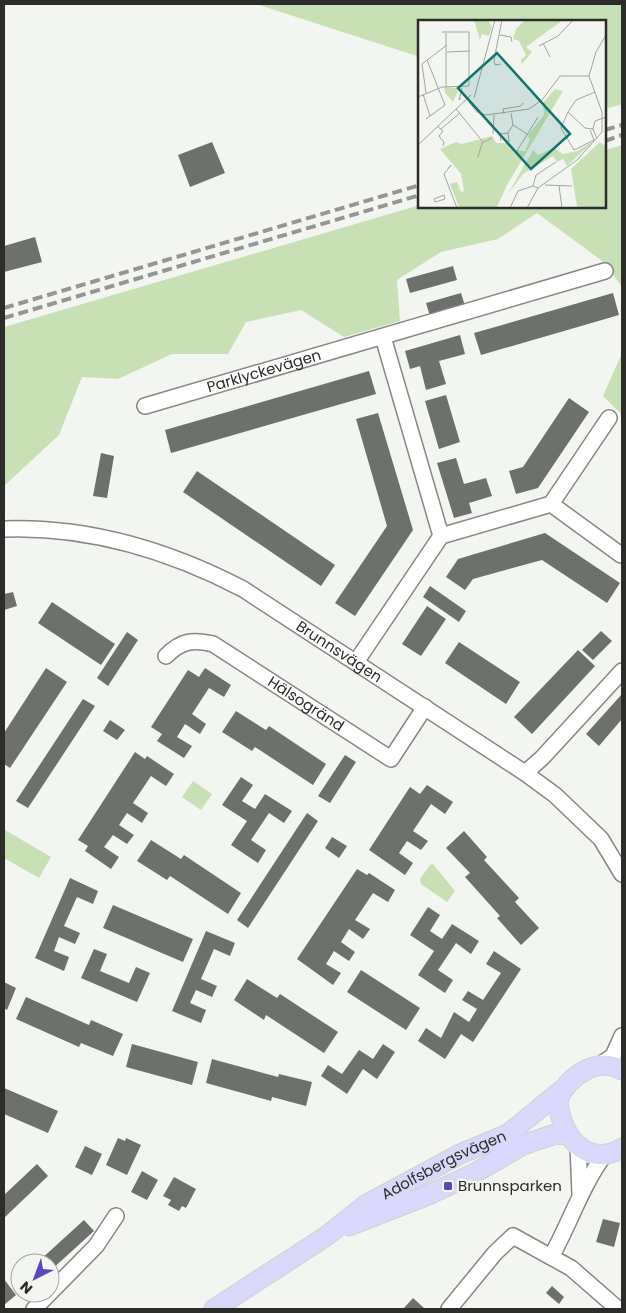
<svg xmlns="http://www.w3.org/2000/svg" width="626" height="1313" font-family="Poppins,sans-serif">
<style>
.green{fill:#c7e1b4}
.building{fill:#6d706c}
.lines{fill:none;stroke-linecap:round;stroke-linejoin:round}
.minor-casing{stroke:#868884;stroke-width:18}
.major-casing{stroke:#d1d1d0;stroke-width:21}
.minor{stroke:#fff;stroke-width:15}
.major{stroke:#d9d8fb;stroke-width:19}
.rail{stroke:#959694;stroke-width:4;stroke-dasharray:10 5;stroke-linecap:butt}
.poi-dot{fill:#5d45be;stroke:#f3f5f1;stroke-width:2}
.labels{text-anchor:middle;stroke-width:5;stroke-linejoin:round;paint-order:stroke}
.street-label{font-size:15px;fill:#2c2c2b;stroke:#f3f5f1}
.poi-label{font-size:15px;fill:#2c2c2b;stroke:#f3f5f1;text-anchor:start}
.inset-road{fill:none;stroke:#a3a5a2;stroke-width:1}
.view{fill:#0f766e;fill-opacity:0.15;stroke:#0f766e;stroke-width:2.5}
.inset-edge{fill:none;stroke:#2c2c2b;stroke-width:2.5}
</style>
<rect width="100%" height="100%" fill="#f3f5f1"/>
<path class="green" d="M256 4H622V104L605 109V21H420V57Z
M622 145V287L605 263 537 213 498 239 441 252 397 280 400 321 344 337 301 310 246 322 228 354H172L118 379 82 377 59 435 4 486V327L420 205 605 206V150Z
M622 353V415L603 396Z
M193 781 212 794 201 810 182 797Z
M5 830 51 857 39 878 4 858Z
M433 864 455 891 447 902 421 884 420 879 430 865Z"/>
<path class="building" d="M212 142 225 173 190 187 178 155Z
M35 237 42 262 4 272V246Z
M453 266 457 280 410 293 406 279Z
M461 293 465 306 430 316 426 303Z
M613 293 619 315 481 355 474 333Z
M460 335 465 354 439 361 446 384 426 390 420 366 410 369 405 351Z
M369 371 376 394 171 453 165 430Z
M446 395 460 442 439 449 425 401Z
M569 398 589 412 538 488 516 494 509 471 523 467Z
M378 413 413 530 355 616 335 603 387 526 356 419Z
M101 453 114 456 107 498 93 496Z
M456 458 464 484 486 478 492 496 469 503 472 513 454 518 437 463Z
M197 471 335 565 321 586 183 492Z
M545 533 620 583 607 603 542 560 473 579 465 590 446 577 458 559Z
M430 586 466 611 459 622 423 597Z
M13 592 17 606 4 610V594Z
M52 602 115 644 101 665 38 623Z
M427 606 446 619 421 656 402 644Z
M601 631 612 641 593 660 582 650Z
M127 632 138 640 108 686 97 678Z
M459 642 520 682 506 704 445 663Z
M578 650 595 666 532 734 514 717Z
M46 668 67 682 10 768 4 764V733Z
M205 668 231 685 224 697 209 688 192 714 206 724 200 734 185 724 177 737 192 746 184 758 157 741 162 734 151 727 188 670 199 677Z
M622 694V719L599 746 586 734Z
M83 699 95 706 28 808 16 801Z
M236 711 266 730 269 726 326 764 313 785 255 747 252 751 222 732Z
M110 720 125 730 117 740 103 731Z
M135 752 145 759 147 756 174 774 166 786 151 776 133 803 148 813 142 823 127 813 119 825 134 835 127 844 113 835 104 847 119 857 111 869 85 851 88 846 78 840Z
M345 755 356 762 330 803 318 796Z
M241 777 253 785 242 801 255 809 265 794 292 811 284 823 269 813 251 840 266 850 258 863 231 845 247 821 222 805Z
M427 785 453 802 445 814 431 804 413 831 428 841 421 850 407 841 399 853 413 863 405 875 369 850 410 787 420 794Z
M307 813 318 821 248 928 237 920Z
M464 831 487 857 484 860 519 898 515 902 539 928 521 945 497 918 500 916 465 877 470 873 446 848Z
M332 837 347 846 339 858 325 848Z
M151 840 181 859 184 855 241 893 228 914 170 876 167 880 137 861Z
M357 869 367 875 369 873 395 890 388 902 373 893 355 920 370 929 363 939 349 929 341 942 355 952 349 961 334 951 326 964 341 973 333 985 297 959Z
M70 878 98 891 93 904 77 897 64 926 80 933 75 944 59 937 54 951 69 957 64 971 35 958Z
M113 905 193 939 183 962 103 928Z
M428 907 440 915 430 931 442 939 452 924 479 941 471 954 456 943 438 970 453 980 445 993 418 975 434 951 410 935Z
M206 931 235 943 230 956 214 949 201 979 217 986 212 997 196 990 190 1003 206 1010 201 1023 172 1011Z
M94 949 107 954 100 971 129 983 136 967 150 973 137 1002 81 978Z
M494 951 521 969 473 1042 461 1034 445 1059 418 1041 426 1028 441 1038 454 1012 469 1022 477 1009 462 1000 468 991 483 1000 501 973 486 964Z
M361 970 420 1008 406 1030 347 992Z
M247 979 277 998 280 994 338 1032 324 1053 266 1015 264 1020 234 1000Z
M4 982 16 988 7 1010 4 1008Z
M26 997 89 1025 91 1020 123 1034 113 1056 81 1043 79 1047 16 1019Z
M132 1044 198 1062 192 1085 126 1067Z
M383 1044 395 1052 377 1079 363 1069 347 1094 321 1076 328 1065 342 1074 359 1050 373 1059Z
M212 1059 278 1077 279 1074 312 1082 306 1106 272 1097 271 1101 206 1083Z
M4 1088 58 1111 48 1133 4 1114Z
M118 1138 125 1141 126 1138 141 1145 127 1175 106 1165Z
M85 1146 102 1154 92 1175 75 1167Z
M37 1164 48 1176 4 1218V1195Z
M142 1171 158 1180 147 1200 131 1192Z
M174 1177 196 1189 186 1208 182 1206 179 1211 168 1205 171 1200 163 1196Z
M603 1219 620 1223 614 1247 596 1242Z
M84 1220 94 1231 50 1271V1263H41L39 1261Z
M4 1279 16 1295 4 1305Z
M552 1286 564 1297 559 1304 546 1293Z
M413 1298 424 1308 422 1309 404 1308Z"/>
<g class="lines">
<g class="minor-casing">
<g id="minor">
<path d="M383 337 441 536"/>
<path id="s1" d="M145 406 605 271"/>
<path d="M551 504 621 555 622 553"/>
<path id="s2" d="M4 529C89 526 168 550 243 589L525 773 555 795 601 839 622 874"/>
<path id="s3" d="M166 656C181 641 192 639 213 644L391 759 425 707"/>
<path d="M356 662 441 536 551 504 609 418"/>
<path d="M525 773 542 758 622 671"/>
<path d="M600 1065 613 1056 622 1036"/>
<path d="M578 1146 580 1194"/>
<path d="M551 1257C570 1223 582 1185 605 1154"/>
<path d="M34 1309 96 1246 116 1216"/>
<path d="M449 1309 495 1253 513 1236 571 1268 618 1309"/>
</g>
</g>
<g class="major-casing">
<g id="major">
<path d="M622 1070C597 1056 569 1076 558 1099 559 1132 585 1170 622 1148"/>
<path d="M349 1226 426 1196 473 1174 523 1145 555 1134 567 1135"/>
<path id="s4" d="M214 1309 325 1237 367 1204 460 1154 508 1134 562 1090"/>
</g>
</g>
<use href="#minor" class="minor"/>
<use href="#major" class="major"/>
<path class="rail" d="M605 130 622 125
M605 141 622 135
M4 308 420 185
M4 318 420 195"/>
</g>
<rect class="poi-dot" x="443" y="1181" width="10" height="10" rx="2.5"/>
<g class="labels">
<g class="street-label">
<text dy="5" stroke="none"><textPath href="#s1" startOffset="124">Parklyckevägen</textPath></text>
<text dy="5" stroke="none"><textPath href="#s2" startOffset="364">Brunnsvägen</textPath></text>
<text dy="5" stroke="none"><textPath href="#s3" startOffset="162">Hälsogränd</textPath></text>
<text dy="5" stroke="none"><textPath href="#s4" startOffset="272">Adolfsbergsvägen</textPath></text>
</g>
<g class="poi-label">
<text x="458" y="1191">Brunnsparken</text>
</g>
</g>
<g transform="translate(418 20)">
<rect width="188" height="188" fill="#f3f5f1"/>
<path d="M56 0H70L74 7 71 16 64 14 62 20ZM107 0H145L108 27 114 32 104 44 103 40 108 35 101 21 95 19 98 9ZM26 67 41 68 35 82 27 73ZM137 69 145 71 89 165 79 187H41L32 164 39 162 43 172 46 171 43 154 22 129 38 122 44 124 74 116 78 123H92L95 130 107 131 112 119 109 116 126 95 125 83ZM177 120 149 146 145 139 139 142 135 136 105 154 90 174 115 130 120 135 136 128 145 134 159 131ZM182 122 187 126V187H159L153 149Z" fill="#c7e1b4"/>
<path class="inset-road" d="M82 15 93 17 94 22M125 23 132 37M121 26 140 16 155 0M29 32 51 31M83 44 77 45 76 40 84 0M28 66V13M8 73 4 44 29 25M5 74 12 96M0 77 24 67 51 66V12H24M43 78 41 80 44 68M56 78 77 0M51 82 59 92 68 95 111 89 124 80 142 56H171L178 32 188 15M38 89 65 122M150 92 143 108 156 130 176 120 172 110M86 94 85 89 103 86 105 83M8 99 27 85 9 40M95 105 109 114M19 106 25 111 21 116 26 122 25 126M23 109 42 93M175 109 167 108 150 92 158 80 177 72M75 114 76 95M179 119 175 109 177 101 188 97M83 121 82 114 90 113M91 122 90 113 95 105 93 93M0 125 53 75M99 131 120 97M60 137 64 123 74 118M30 149 33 145 26 154 39 188M127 165 154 166M115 166 118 155 138 142M141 166 144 188M26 175 27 179 17 182 16 179ZM92 188 100 171 115 166 120 168M109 188 120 168 159 140 184 112V92L171 56"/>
<path class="view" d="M79 33 152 114 113 149 40 68Z"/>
<rect width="188" height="188" class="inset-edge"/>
</g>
<rect width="626" height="1313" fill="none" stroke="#2c2c2b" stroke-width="10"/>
<g transform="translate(35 1278) rotate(222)"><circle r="24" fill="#f3f5f1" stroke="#a3a5a2"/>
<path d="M0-4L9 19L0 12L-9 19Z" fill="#5d45be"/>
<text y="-8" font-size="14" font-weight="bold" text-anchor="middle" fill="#2c2c2b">N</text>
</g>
</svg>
